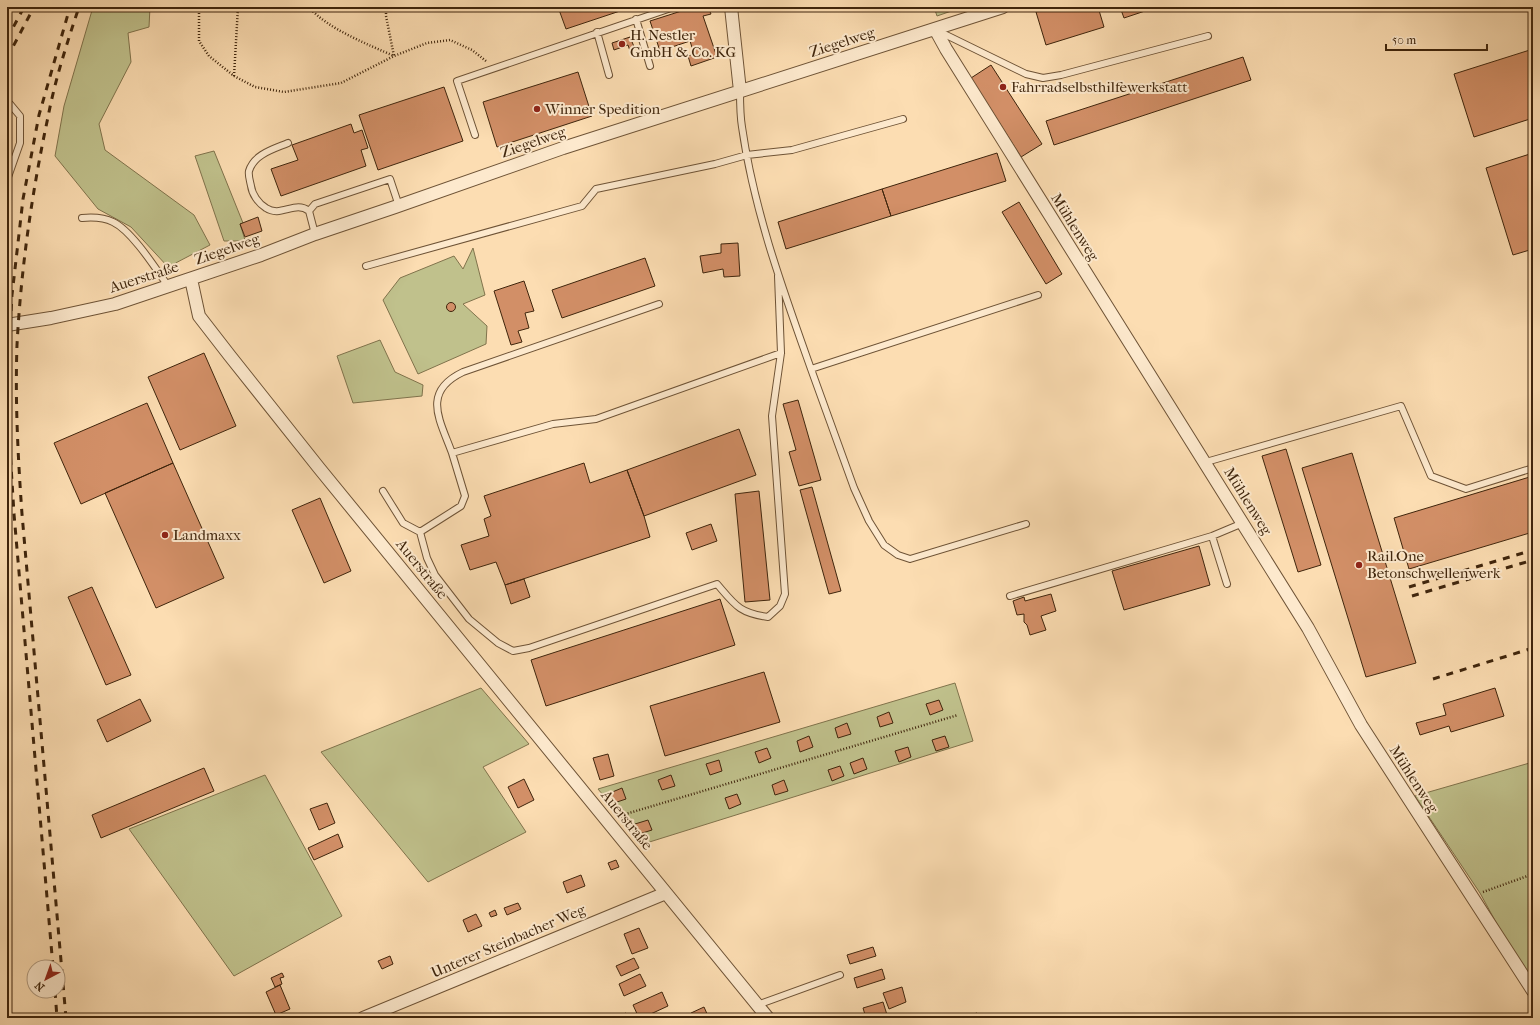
<svg xmlns="http://www.w3.org/2000/svg" width="1540" height="1025" font-family="'IM FELL French Canon',serif">
<style>
.green{fill:#c0c18c;stroke:#80734c}
.building{fill:#d28f67;stroke:#3f250c}
.lines{fill:none;stroke-linecap:round;stroke-linejoin:round}
.service-casing{stroke:#6e5336;stroke-width:8}
.minor-casing{stroke:#6e5336;stroke-width:14}
.path{stroke:#3f250c;stroke-width:2.5;stroke-dasharray:1 2;stroke-linecap:butt}
.service{stroke:#fde9cd;stroke-width:6}
.minor{stroke:#fde9cd;stroke-width:12}
.rail{stroke:#3f250c;stroke-width:3;stroke-dasharray:7 7;stroke-linecap:butt}
.poi-dot{fill:#8f2418;stroke:#fde9cd;stroke-width:1.5}
.labels{text-anchor:middle;stroke-width:4;stroke-linejoin:round;paint-order:stroke}
.poi-label{font-size:15px;fill:#3f250c;stroke:#fde9cd;text-anchor:start}
.street-label{font-size:15px;fill:#3f250c;stroke:#fde9cd}
</style>
<rect width="100%" height="100%" fill="#fcddb2"/>
<filter id="stains"><feTurbulence type="fractalNoise" baseFrequency=".005" numOctaves="4"/><feColorMatrix values="0 0 0 0 .2 0 0 0 0 .09 0 0 0 0 .02 0 0 0 .5 -.17"/></filter>
<radialGradient id="worn" r=".72"><stop offset=".6" stop-color="#630" stop-opacity="0"/><stop offset="1" stop-color="#630" stop-opacity=".3"/></radialGradient>
<path class="green" d="M93 7H150L149 27 128 33 131 62 99 124 105 150 194 215 210 245 168 267 131 227 98 209 55 156 64 106Z
M934 7H963L937 16Z
M214 151 243 223 240 224 245 240 242 241H224L195 156Z
M473 248 485 295 463 304 487 326 486 344 418 374 383 300 400 278 454 256 463 269Z
M380 340 395 372 423 385 422 396 353 403 337 356Z
M955 683 973 741 643 844 598 789Z
M481 688 529 744 483 767 526 832 428 882 321 752Z
M1533 762V974L1530 975 1504 937 1480 893 1415 796Z
M265 775 342 916 234 976 129 829Z"/>
<path class="building" d="M558 7H632L566 29Z
M694 7H708L711 14 703 16 717 57 691 66 688 56 694 54 690 41 660 51 650 21Z
M1053 7H1098L1104 27 1046 45 1036 12Z
M1120 7H1157L1124 18Z
M630 37 635 49 630 51 628 45 614 50 612 43Z
M1533 49V118L1474 137 1454 74Z
M1243 57 1251 80 1054 145 1046 121Z
M991 65 1042 144 1021 157 971 78Z
M578 72 592 116 497 147 483 102Z
M444 87 463 141 378 170 359 115Z
M351 124 354 133 362 130 368 148 361 150 366 166 281 196 271 169 298 160 292 145Z
M997 153 1006 181 891 216 882 189Z
M1533 153V249L1513 255 1486 168Z
M882 189 891 216 786 249 778 222Z
M1019 202 1062 274 1046 284 1002 212Z
M258 217 262 231 245 237 240 224Z
M738 243 740 276 724 277 723 269 703 273 700 256 721 253V244Z
M645 258 655 286 562 318 552 290Z
M524 281 534 311 525 313 529 328 518 331 522 342 511 345 494 291Z
M446.5 307a4.5 4.5 0 1 1 9 0a4.5 4.5 0 1 1-9 0Z
M204 353 236 426 180 450 148 377Z
M798 400 821 480 799 486 789 452 796 450 783 404Z
M147 403 173 463 81 504 54 443Z
M739 429 756 475 644 516 627 470Z
M1286 449 1321 565 1298 572 1262 456Z
M1352 453 1416 663 1366 677 1302 468Z
M173 463 224 578 156 608 105 493Z
M584 463 590 483 627 470 644 516 650 537 505 585 496 562 470 570 461 545 489 536 484 519 491 516 484 496Z
M1533 476V532L1409 569 1394 518Z
M812 487 841 591 829 594 800 490Z
M759 491 770 600 745 602 735 494Z
M320 498 351 571 324 583 292 510Z
M711 524 717 541 692 550 686 533Z
M1199 546 1210 585 1124 610 1112 571Z
M524 579 530 597 511 604 505 585Z
M92 587 131 675 106 685 68 597Z
M1051 594 1056 611 1041 616 1046 630 1030 635 1027 625 1024 622V614L1017 615 1013 601 1024 597 1025 601Z
M720 599 735 645 546 706 531 660Z
M764 672 780 722 665 756 650 706Z
M1495 688 1504 716 1451 732 1449 726 1420 735 1416 723 1446 715 1443 704Z
M140 699 151 721 107 742 97 720Z
M939 700 943 710 930 715 926 704Z
M889 712 893 723 880 727 877 717Z
M847 723 851 734 838 738 835 728Z
M809 736 813 747 800 752 797 741Z
M945 736 949 747 936 751 932 740Z
M908 747 911 757 899 762 895 751Z
M767 748 771 758 759 763 755 752Z
M608 754 614 776 600 780 593 758Z
M863 758 867 769 854 774 850 763Z
M719 760 722 771 710 775 706 764Z
M840 766 844 776 832 781 828 770Z
M204 768 214 791 101 838 92 815Z
M671 775 675 786 662 790 658 780Z
M524 779 534 800 518 808 508 787Z
M784 780 788 791 775 795 772 785Z
M622 788 626 799 614 803 610 793Z
M737 794 741 804 729 809 725 798Z
M327 803 335 823 319 830 310 809Z
M648 820 652 830 639 834 635 824Z
M338 834 343 847 314 860 308 848Z
M616 860 619 867 611 870 608 863Z
M581 875 585 886 567 893 563 882Z
M518 903 521 909 507 915 504 908Z
M495 910 497 915 491 917 489 913Z
M476 914 482 926 468 932 463 920Z
M639 928 648 948 632 954 624 934Z
M873 947 876 956 850 964 847 955Z
M390 956 393 964 382 969 378 961Z
M634 958 639 968 621 976 616 966Z
M882 969 885 979 857 988 854 978Z
M282 973 284 977 280 978 282 984 275 987 271 978Z
M640 974 646 986 624 996 619 984Z
M280 985 290 1009 276 1015 266 992Z
M902 987 906 1002 889 1009 883 993Z
M662 992 668 1006 642 1018H639L633 1005Z
M883 1002 888 1018H866L863 1008Z
M704 1007 708 1016 705 1018H693L691 1013Z
M626 1013 628 1018H613Z
M977 1013 979 1018H963V1017Z"/>
<g class="lines">
<g class="service-casing">
<path id="service" d="M636 19 650 66
M938 31 1026 74 1043 78 1061 75 1208 36
M597 32 609 75
M740 91C740 103 740 115 742 127 754 211 783 290 811 369L1038 295
M475 135 457 81 674 7
M288 143C274 149 254 154 249 171 248 175 250 181 251 186 252 194 258 203 266 208 281 218 295 200 309 211L315 234
M7 180 20 143V116L10 104
M309 211 315 204 390 179 399 206
M82 218C93 217 103 217 113 222 132 231 156 269 168 286
M366 266 582 206 596 189 715 164 747 155 792 150 903 119
M659 304 463 372C421 392 440 420 452 453L553 424 596 419 781 353
M811 369 854 488 869 521 884 545 898 555 910 559 1026 524
M452 453 465 496 461 506 420 532 427 558 435 575 469 619 498 643 513 651 529 648 717 584C735 605 739 613 768 617L780 606 785 594 772 416 781 353 778 276
M1206 462 1401 406 1431 476 1466 489 1533 468
M383 491 403 523 420 532
M1212 536 1227 584
M1010 596 1212 536 1243 523
M757 1005 840 975"/>
</g>
<g class="minor-casing">
<path id="minor" d="M731 7 740 91
M935 29 946 49 1308 628 1361 725 1533 991
M191 279 199 316 230 356 319 468 768 1018
M7 325 51 318 115 304 261 255 315 234 395 207 563 148 1003 7
M363 1018 666 893"/>
</g>
<path class="path" d="M199 7V41L209 56 234 76 255 87 284 92 341 83 394 56 427 43 450 40 472 50 486 61
M309 7C326 28 369 45 394 56
M386 7V16L394 56
M234 76 238 7
M619 816 958 715
M1483 892 1533 874"/>
<use href="#service" class="service"/>
<use href="#minor" class="minor"/>
<path class="rail" d="M7 39 24 7
M7 58 34 7
M1409 587 1533 550
M1412 596 1533 560
M1433 679 1533 648
M53 967 14 514 8 417 9 347 12 295 23 199 39 115 70 7
M55 991 57 1018
M66 1018 22 514C18 458 15 401 17 345 21 268 32 192 48 117 55 80 67 43 79 7"/>
</g>
<g class="poi-dot">
<circle cx="622" cy="44" r="4"/>
<circle cx="1003" cy="87" r="4"/>
<circle cx="537" cy="109" r="4"/>
<circle cx="165" cy="535" r="4"/>
<circle cx="1359" cy="565" r="4"/>
</g>
<g class="labels">
<g class="poi-label">
<text x="630" y="40">H. Nestler<tspan x="630" dy="17">GmbH &amp; Co. KG</tspan></text>
<text x="1011" y="92">Fahrradselbsthilfewerkstatt</text>
<text x="545" y="114">Winner Spedition</text>
<text x="173" y="540">Landmaxx</text>
<text x="1367" y="561">Rail.One<tspan x="1367" dy="17">Betonschwellenwerk</tspan></text>
</g>
<g class="street-label">
<text transform="translate(842 42) rotate(-18)" y="5">Ziegelweg</text>
<text transform="translate(533 142) rotate(-19)" y="5">Ziegelweg</text>
<text transform="translate(1075 227) rotate(58)" y="5">Mühlenweg</text>
<text transform="translate(227 249) rotate(-19)" y="5">Ziegelweg</text>
<text transform="translate(144 277) rotate(-18)" y="5">Auerstraße</text>
<text transform="translate(1248 501) rotate(58)" y="5">Mühlenweg</text>
<text transform="translate(422 569) rotate(51)" y="5">Auerstraße</text>
<text transform="translate(1414 779) rotate(57)" y="5">Mühlenweg</text>
<text transform="translate(627 820) rotate(51)" y="5">Auerstraße</text>
<text transform="translate(508 941) rotate(-23)" y="5">Unterer Steinbacher Weg</text>
</g>
</g>
<rect width="1540" height="1025" fill="none" stroke="#fcddb2" stroke-width="24"/>
<rect x="8" y="8" width="1524" height="1009" fill="none" stroke="#3f250c" stroke-width="2"/>
<rect x="12" y="12" width="1516" height="1001" fill="none" stroke="#3f250c"/>
<g transform="translate(46 979) rotate(221)"><circle r="19" fill="#fde9cd" stroke="#b19b80"/>
<path d="M0-3L7 15L0 10L-7 15Z" fill="#8f2418"/>
<text y="-6" font-size="11" font-weight="bold" text-anchor="middle" fill="#3f250c">N</text>
</g>
<path d="M1386 44v6h101v-6" fill="none" stroke="#3f250c" stroke-width="2"/>
<text x="1392" y="44" font-size="12" fill="#3f250c" stroke="#fde9cd" stroke-width="3" paint-order="stroke">50 m</text>
<rect width="100%" height="100%" filter="url(#stains)"/>
<rect width="100%" height="100%" fill="url(#worn)"/>
</svg>
